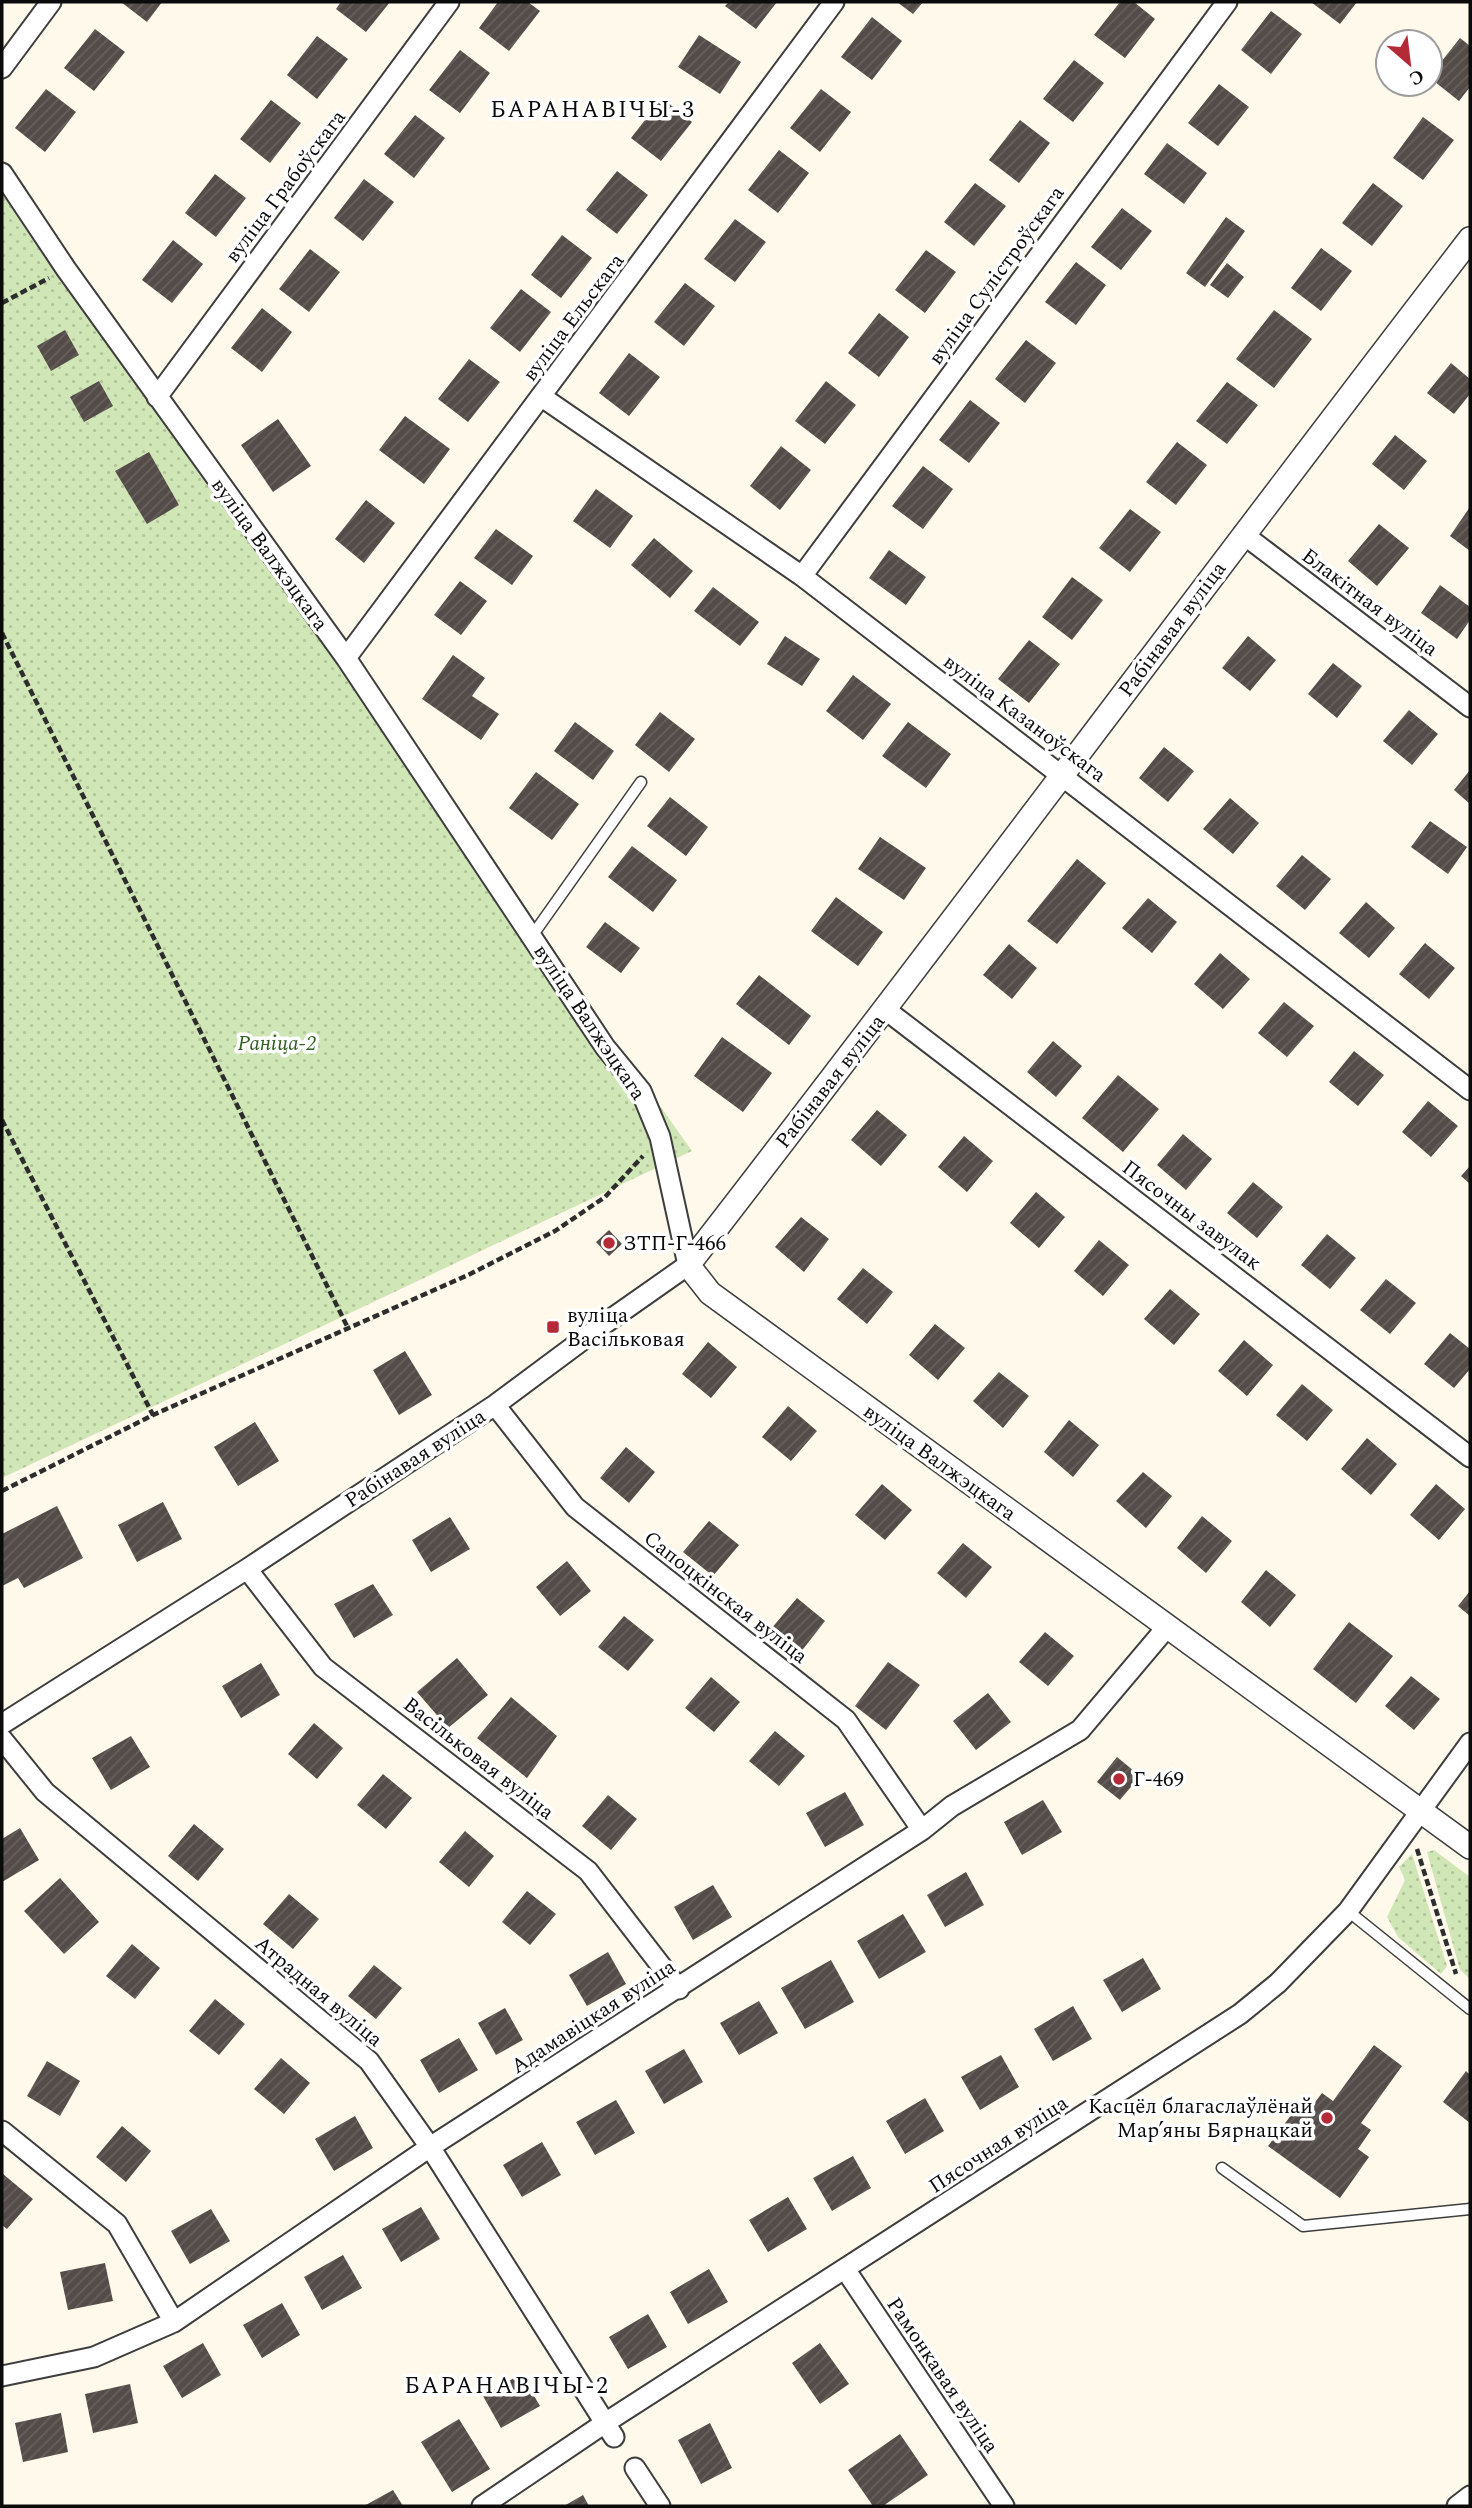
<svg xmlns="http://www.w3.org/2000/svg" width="1472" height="2508" font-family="Spectral,serif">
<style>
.grass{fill:url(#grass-dots)}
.building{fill:url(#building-hatch)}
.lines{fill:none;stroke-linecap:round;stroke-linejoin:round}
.service-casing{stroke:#3e3e3e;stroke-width:13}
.minor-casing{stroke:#3e3e3e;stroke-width:23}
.tertiary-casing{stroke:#3e3e3e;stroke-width:26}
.path{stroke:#2d2d2d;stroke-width:4.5;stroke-dasharray:7 3.5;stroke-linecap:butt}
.service{stroke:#fff;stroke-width:10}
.minor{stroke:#fff;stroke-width:19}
.tertiary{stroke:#fff;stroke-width:23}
.poi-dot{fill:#b52a37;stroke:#fff;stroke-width:2.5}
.labels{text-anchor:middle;stroke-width:7;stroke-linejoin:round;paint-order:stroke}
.street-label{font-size:21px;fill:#0b0b0b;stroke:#fff}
.park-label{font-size:21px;font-style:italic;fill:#2f5f1f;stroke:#fff}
.poi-label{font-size:21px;fill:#0b0b0b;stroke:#fff;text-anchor:start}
.neighbourhood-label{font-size:23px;letter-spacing:2px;fill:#0b0b0b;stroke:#fff}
</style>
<defs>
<pattern id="grass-dots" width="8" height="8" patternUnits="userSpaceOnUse" patternTransform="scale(1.75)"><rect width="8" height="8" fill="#d1e6b6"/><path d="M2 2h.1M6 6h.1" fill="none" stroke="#b2c49b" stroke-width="1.8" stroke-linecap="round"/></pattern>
<pattern id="building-hatch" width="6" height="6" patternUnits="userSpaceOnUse" patternTransform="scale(1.75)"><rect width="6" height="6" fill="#534c48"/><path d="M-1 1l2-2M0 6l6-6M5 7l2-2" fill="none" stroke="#67615e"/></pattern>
</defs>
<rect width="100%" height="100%" fill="#fef9ea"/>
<path class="grass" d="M2 182 692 1151 2 1478Z
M1434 1850 1470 1877V1979L1460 1970 1427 1852Z
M1412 1854 1447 1966 1441 1974 1398 1937 1387 1917 1405 1880 1399 1867Z"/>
<path class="building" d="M121 2H162L147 22Z
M341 2H390L366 32 336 9Z
M498 2H528L540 11 509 51 479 28Z
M729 2H777L756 29 725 6Z
M897 2H923L913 14Z
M1120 2H1134L1155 19 1125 58 1094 35Z
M1311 2H1357L1340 24Z
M1271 11 1302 34 1271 74 1241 50Z
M872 17 902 41 872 80 841 57Z
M95 29 125 52 94 91 64 68Z
M699 35 741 62 720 94 678 67Z
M317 36 348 59 317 99 287 75Z
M1460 38 1470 46V87L1459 101 1430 78V76Z
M460 50 490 73 460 113 429 90Z
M1074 60 1104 83 1073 122 1043 99Z
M1219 84 1249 107 1218 146 1188 123Z
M46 89 76 112 45 152 15 128Z
M821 89 851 112 820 152 790 128Z
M662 98 692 122 661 161 631 138Z
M271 100 301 123 270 163 240 139Z
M415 115 445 138 414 178 384 154Z
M1423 117 1454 140 1423 180 1393 158Z
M1020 120 1050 143 1019 183 989 160Z
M1167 143 1207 173 1184 204 1144 174Z
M779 150 809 173 778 213 748 190Z
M617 171 648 195 617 234 586 210Z
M215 174 246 198 216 237 185 213Z
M364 179 394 202 363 241 334 218Z
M975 183 1006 206 974 246 944 222Z
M1373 183 1403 206 1372 246 1342 223Z
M1122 208 1152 231 1121 270 1091 247Z
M1226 217 1245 231 1205 287 1186 273Z
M735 219 766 242 735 282 704 259Z
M562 235 592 258 561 298 531 275Z
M173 240 203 264 172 303 142 280Z
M1321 248 1352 271 1321 311 1291 288Z
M310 249 340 272 309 312 279 289Z
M926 250 956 272 925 313 895 290Z
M1076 262 1106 285 1076 325 1045 302Z
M1227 263 1244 277 1228 298 1210 285Z
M685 283 715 306 684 346 654 322Z
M521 289 551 312 520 352 490 328Z
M262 308 292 332 262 372 231 348Z
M1274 310 1312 339 1274 388 1236 359Z
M879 313 909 337 879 377 848 353Z
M65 330 79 355 51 371 37 346Z
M1026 340 1056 363 1025 403 995 379Z
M629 353 660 377 629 416 599 393Z
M469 359 500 382 468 422 438 399Z
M1451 363 1470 379V394L1454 414 1427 393Z
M99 381 113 406 84 422 70 397Z
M826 381 856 405 825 444 795 421Z
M1227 382 1258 405 1227 444 1196 421Z
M970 400 1000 423 969 463 939 440Z
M405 416 450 449 424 484 379 450Z
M278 419 311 466 273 492 241 445Z
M1395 435 1427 461 1404 490 1372 464Z
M1177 442 1207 465 1176 505 1146 482Z
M781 446 811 470 780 510 750 486Z
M149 452 179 505 147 524 115 471Z
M923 466 953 489 923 529 892 506Z
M596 489 633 516 610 548 573 521Z
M366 500 395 523 364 563 335 539Z
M1470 507V551L1450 536Z
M1130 509 1161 532 1130 572 1099 548Z
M1379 524 1409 548 1377 586 1348 561Z
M496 529 533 556 512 585 474 558Z
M654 538 693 571 670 598 631 565Z
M889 550 926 577 906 605 869 578Z
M1072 577 1103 600 1072 640 1042 617Z
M460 581 487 601 461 635 434 615Z
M1440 585 1470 607V620L1457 639 1421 613Z
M713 587 759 622 740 646 694 611Z
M785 636 820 659 802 686 767 664Z
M1248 636 1276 660 1250 691 1222 668Z
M1029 640 1060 664 1029 703 998 679Z
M453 655 485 678 472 696 499 714 481 740 422 699Z
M1333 663 1362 686 1337 718 1308 694Z
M853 675 891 704 863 740 826 711Z
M1409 710 1438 734 1412 765 1383 741Z
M660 712 695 739 669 772 635 745Z
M575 722 614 751 593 780 554 751Z
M908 722 951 754 926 788 882 756Z
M1164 747 1194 771 1168 802 1139 778Z
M1470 770V804L1454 790Z
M536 772 579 804 552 840 509 808Z
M670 797 708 827 686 856 647 826Z
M1230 798 1259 823 1233 854 1203 829Z
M1430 821 1467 847 1448 874 1411 847Z
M880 837 926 868 904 900 858 869Z
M632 846 677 880 653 912 608 877Z
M1302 855 1331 879 1305 910 1276 886Z
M1077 859 1106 883 1057 944 1027 921Z
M836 897 883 932 858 966 811 931Z
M1148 898 1177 922 1152 953 1122 928Z
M1366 902 1395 928 1369 958 1339 933Z
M605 922 640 948 621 973 586 947Z
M1425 943 1455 968 1429 999 1399 974Z
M1009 944 1037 968 1012 999 983 975Z
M1220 953 1250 979 1223 1009 1194 984Z
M759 975 811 1016 789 1045 736 1004Z
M1284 1002 1314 1026 1287 1057 1258 1033Z
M722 1037 772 1073 743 1112 694 1076Z
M1053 1041 1082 1066 1056 1097 1027 1072Z
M1354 1051 1384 1075 1358 1106 1329 1082Z
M1118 1075 1159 1109 1123 1152 1082 1118Z
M1428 1101 1458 1126 1431 1157 1402 1132Z
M877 1110 907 1135 881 1166 851 1140Z
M1183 1134 1212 1159 1186 1190 1157 1165Z
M964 1136 993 1161 967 1192 938 1167Z
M1470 1166V1184L1461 1176Z
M1253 1182 1283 1207 1257 1238 1227 1213Z
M1036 1192 1065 1217 1039 1248 1010 1223Z
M801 1217 829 1239 804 1272 775 1247Z
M609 1230 622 1244 609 1256 596 1242Z
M1327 1234 1356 1258 1330 1289 1301 1265Z
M1099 1240 1129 1265 1103 1296 1074 1271Z
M863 1268 893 1292 867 1324 837 1299Z
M1386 1279 1416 1303 1390 1334 1360 1310Z
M1170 1289 1200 1314 1174 1345 1144 1319Z
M935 1324 965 1348 938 1380 909 1355Z
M1450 1333 1470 1349V1369L1454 1388 1424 1364Z
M1244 1340 1273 1365 1247 1396 1218 1371Z
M708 1342 737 1367 711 1398 682 1374Z
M405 1351 432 1395 399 1415 373 1370Z
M999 1372 1029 1396 1003 1428 973 1401Z
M1302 1384 1333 1410 1307 1441 1276 1415Z
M788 1406 817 1431 791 1461 762 1437Z
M1069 1420 1099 1445 1073 1477 1044 1452Z
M255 1422 279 1461 238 1486 214 1447Z
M1367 1438 1397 1464 1371 1495 1341 1469Z
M626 1447 655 1472 629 1503 600 1478Z
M1143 1472 1172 1496 1146 1528 1116 1501Z
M882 1484 912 1510 885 1540 855 1515Z
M1436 1484 1465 1509 1439 1540 1410 1515Z
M163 1502 182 1539 137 1562 118 1525Z
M57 1506 83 1558 24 1588 18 1578 2 1586V1534Z
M1202 1516 1232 1541 1206 1573 1177 1548Z
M450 1517 470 1549 431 1572 412 1540Z
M709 1521 739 1545 713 1576 683 1552Z
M963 1543 992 1567 966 1598 937 1573Z
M567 1561 591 1591 560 1616 536 1587Z
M1266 1570 1296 1595 1270 1627 1241 1602Z
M373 1584 393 1615 354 1638 334 1604Z
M1470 1591V1616L1458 1606Z
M797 1598 825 1621 800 1653 771 1629Z
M624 1616 654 1640 628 1671 598 1647Z
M1349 1622 1393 1656 1356 1703 1313 1669Z
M1045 1632 1074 1656 1048 1686 1019 1662Z
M457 1658 488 1695 448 1728 417 1692Z
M888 1662 920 1685 886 1730 855 1706Z
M261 1663 280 1695 241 1718 222 1686Z
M1411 1676 1440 1699 1414 1730 1385 1706Z
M711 1677 740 1702 714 1732 685 1708Z
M988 1693 1011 1722 976 1750 953 1721Z
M511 1697 557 1736 527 1778 477 1738Z
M314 1723 343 1748 317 1779 288 1754Z
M775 1731 805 1756 779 1786 749 1761Z
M131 1736 150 1767 111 1790 92 1758Z
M1117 1757 1140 1776 1120 1800 1097 1782Z
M383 1774 412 1798 386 1829 357 1805Z
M845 1792 864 1825 825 1847 806 1813Z
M608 1795 637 1819 611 1850 582 1826Z
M1043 1800 1062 1832 1022 1855 1004 1822Z
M194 1824 224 1849 198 1881 168 1856Z
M20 1828 39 1860 2 1882V1839Z
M465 1831 494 1856 469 1887 439 1862Z
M966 1872 984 1905 945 1927 927 1895Z
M60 1878 99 1922 64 1954 24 1911Z
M713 1885 732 1917 693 1940 674 1907Z
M527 1891 556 1914 530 1945 502 1922Z
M289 1894 319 1919 293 1949 263 1924Z
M903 1914 926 1952 879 1979 857 1941Z
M132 1944 160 1968 135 1999 106 1976Z
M608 1952 626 1984 587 2006 569 1975Z
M1143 1958 1161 1989 1122 2012 1103 1980Z
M831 1960 854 2002 805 2029 781 1988Z
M374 1965 402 1988 376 2019 348 1996Z
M215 1999 245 2024 219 2055 189 2031Z
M759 2001 778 2033 739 2055 720 2023Z
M1073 2006 1092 2039 1053 2061 1034 2029Z
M505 2008 523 2040 496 2055 478 2023Z
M459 2038 478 2070 439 2093 420 2060Z
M1374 2045 1402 2066 1361 2123 1371 2130 1358 2149 1369 2157 1340 2198 1268 2146 1298 2106 1307 2113 1322 2093 1333 2101Z
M684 2049 703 2082 664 2104 645 2071Z
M1001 2055 1019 2087 980 2110 961 2077Z
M281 2058 310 2083 284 2114 254 2089Z
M47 2061 80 2081 60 2116 27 2096Z
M1466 2071 1470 2075V2123L1443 2102Z
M925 2098 944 2131 905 2154 886 2121Z
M616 2100 635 2133 595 2155 576 2122Z
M355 2116 373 2148 334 2171 315 2139Z
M122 2126 151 2151 126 2182 96 2157Z
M542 2142 561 2175 522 2197 503 2165Z
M853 2156 871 2188 832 2211 813 2178Z
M3 2174 33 2199 7 2229 2 2225Z
M788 2197 807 2229 768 2252 749 2220Z
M421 2207 440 2239 401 2262 382 2229Z
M211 2209 230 2241 190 2264 171 2231Z
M343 2255 362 2288 322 2310 304 2277Z
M105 2263 113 2301 68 2310 60 2272Z
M709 2269 728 2302 688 2324 670 2292Z
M282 2303 300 2335 262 2358 243 2325Z
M648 2314 667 2347 628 2369 609 2337Z
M203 2343 221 2375 182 2398 163 2366Z
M820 2343 849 2384 820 2404 792 2363Z
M521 2374 540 2406 501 2428 483 2396Z
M130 2384 138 2423 93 2433 85 2394Z
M61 2413 68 2452 23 2462 15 2423Z
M459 2419 490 2469 452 2492 421 2442Z
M710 2423 732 2468 701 2484 678 2440Z
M900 2434 928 2475 883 2506H873L848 2470Z
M393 2490 403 2506H364Z
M583 2495 589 2506H564Z"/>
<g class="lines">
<g class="service-casing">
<path id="service" d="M532 936 641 782
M1348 1911 1470 2009
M1222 2168 1303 2226 1470 2209"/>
</g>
<g class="minor-casing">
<path id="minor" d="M2 68 51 2
M2 173 66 269 346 658 605 1047 641 1091 660 1137 688 1265 604 1324 495 1405 247 1569 2 1724
M157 397 449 2
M542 397 802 576 1470 1090
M1243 534 1470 707
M802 576 1227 2
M346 658 834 2
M886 1010 1470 1457
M495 1405 575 1507 846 1720 922 1830
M247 1569 323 1667 588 1871 679 1989
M2 1739 45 1792 369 2061 430 2147 614 2437
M2 2131 117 2224 174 2322
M845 2269 1004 2506
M2 2376 94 2357 174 2322 430 2147 922 1830 952 1806 1080 1730 1167 1627
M635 2468 660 2506
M482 2506 605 2423 1240 2014 1278 1983 1348 1911 1470 1743
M1457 2506 1470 2496"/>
</g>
<g class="tertiary-casing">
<path id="tertiary" d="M1470 239C1208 579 952 925 688 1265L710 1293 1470 1847"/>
</g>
<path class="path" d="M2 303 49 278
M2 633 348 1328
M2 1120 153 1415
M2 1491 153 1415 468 1275 555 1231 605 1197 643 1156
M1417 1849 1456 1974"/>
<use href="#service" class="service"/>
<use href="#minor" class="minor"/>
<use href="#tertiary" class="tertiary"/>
</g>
<g class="poi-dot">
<circle cx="609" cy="1243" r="7"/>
<rect x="546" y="1320" width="14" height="14" rx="3.5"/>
<circle cx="1119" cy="1779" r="7"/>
<circle cx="1327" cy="2118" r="7"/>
</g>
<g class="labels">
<g class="street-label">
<text transform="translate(285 186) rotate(-53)" y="7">вуліца Грабоўскага</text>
<text transform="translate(996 275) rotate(-54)" y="7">вуліца Сулістроўскага</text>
<text transform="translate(573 317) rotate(-53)" y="7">вуліца Ельскага</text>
<text transform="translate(270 554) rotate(54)" y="7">вуліца Валжэцкага</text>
<text transform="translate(1370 602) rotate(37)" y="7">Блакітная вуліца</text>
<text transform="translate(1172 629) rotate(-53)" y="7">Рабінавая вуліца</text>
<text transform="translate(1025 718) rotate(37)" y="7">вуліца Казаноўскага</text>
<text transform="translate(590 1022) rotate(56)" y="7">вуліца Валжэцкага</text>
<text transform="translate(830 1081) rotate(-52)" y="7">Рабінавая вуліца</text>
<text transform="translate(1192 1215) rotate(37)" y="7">Пясочны завулак</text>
<text transform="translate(415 1458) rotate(-33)" y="7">Рабінавая вуліца</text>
<text transform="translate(940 1462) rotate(36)" y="7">вуліца Валжэцкага</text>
<text transform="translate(726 1597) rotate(38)" y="7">Сапоцкінская вуліца</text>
<text transform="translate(479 1758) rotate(38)" y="7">Васільковая вуліца</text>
<text transform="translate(319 1991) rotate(40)" y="7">Атрадная вуліца</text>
<text transform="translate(593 2016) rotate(-33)" y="7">Адамавіцкая вуліца</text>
<text transform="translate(998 2144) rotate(-33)" y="7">Пясочная вуліца</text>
<text transform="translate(943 2375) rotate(56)" y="7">Рамонкавая вуліца</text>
</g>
<g class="park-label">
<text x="277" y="1050">Раніца-2</text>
</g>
<g class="poi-label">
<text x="623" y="1250">ЗТП-Г-466</text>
<text x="567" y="1322">вуліца<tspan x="567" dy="24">Васільковая</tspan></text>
<text x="1133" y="1786">Г-469</text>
<text x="1313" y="2113" text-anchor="end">Касцёл благаслаўлёнай<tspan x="1313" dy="24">Мар’яны Бярнацкай</tspan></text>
</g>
<g class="neighbourhood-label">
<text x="593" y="117">БАРАНАВІЧЫ-3</text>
<text x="507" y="2393">БАРАНАВІЧЫ-2</text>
</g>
</g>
<rect width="1472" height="2508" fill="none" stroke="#0b0b0b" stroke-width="7"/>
<g transform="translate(1409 63) rotate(152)"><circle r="33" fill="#ffffff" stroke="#9d9d9d" stroke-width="2"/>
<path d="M0-5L12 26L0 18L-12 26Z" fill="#b52a37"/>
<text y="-10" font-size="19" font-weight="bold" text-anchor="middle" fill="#0b0b0b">С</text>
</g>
</svg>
